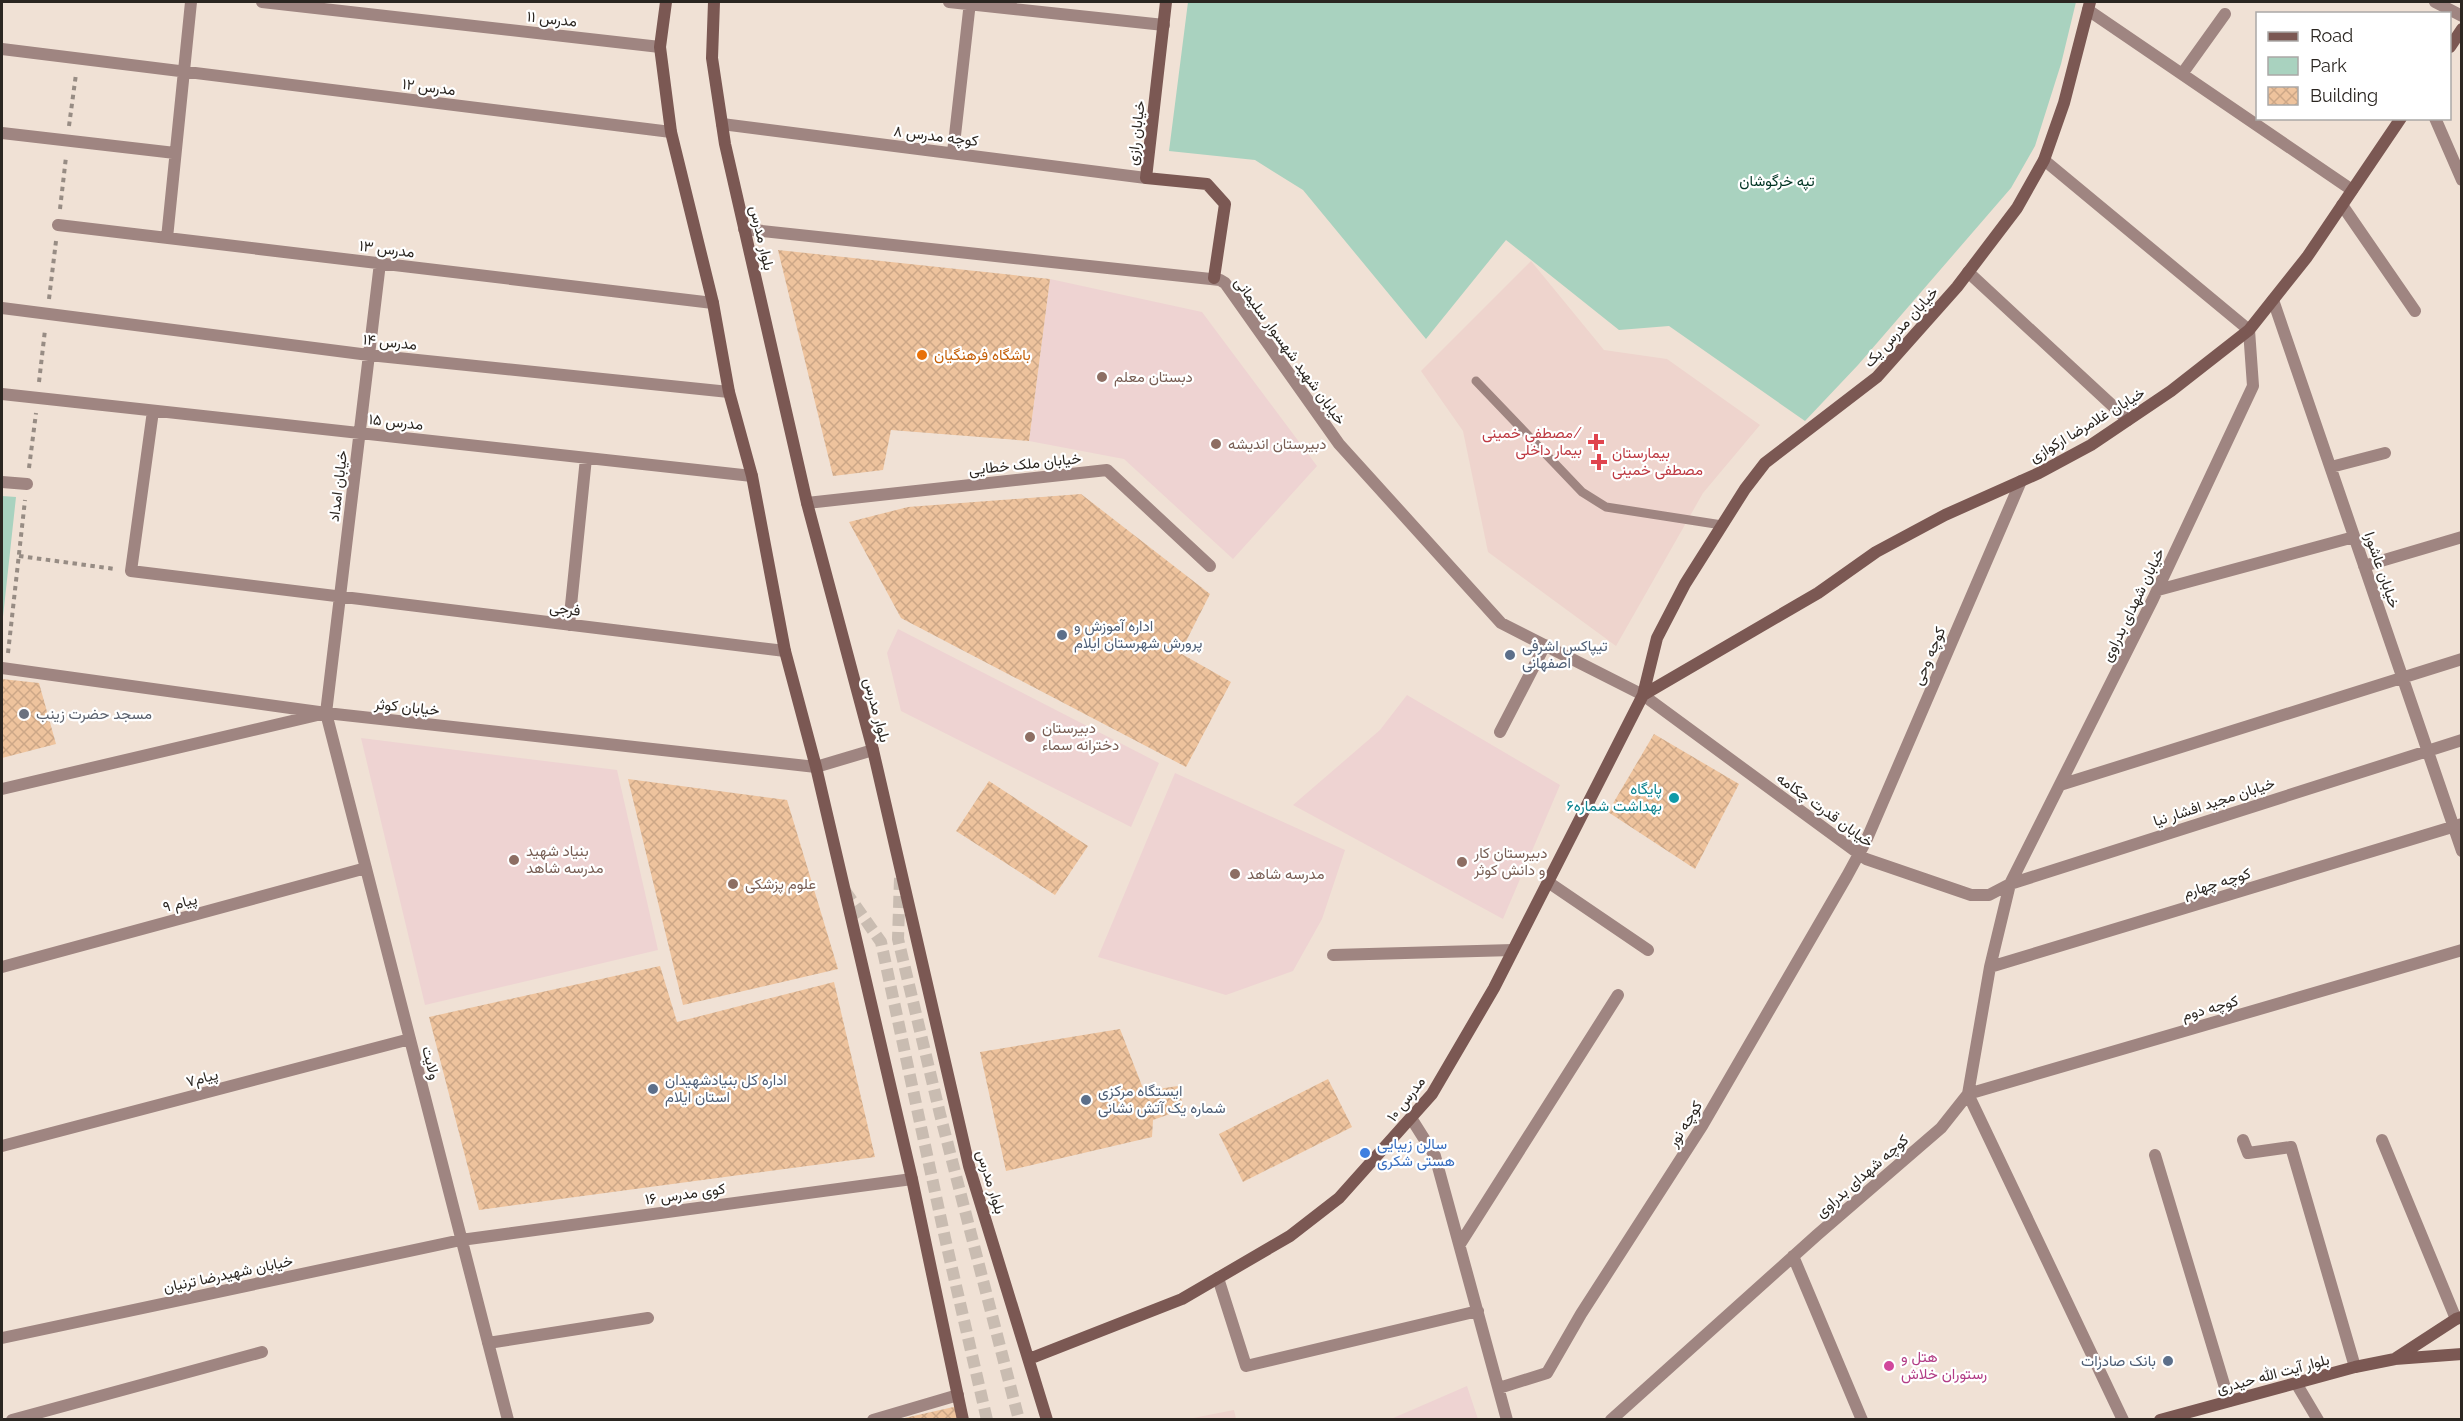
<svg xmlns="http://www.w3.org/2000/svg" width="2463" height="1421" font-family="Raleway,Vazirmatn,sans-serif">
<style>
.education{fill:#eed3d2}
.medical{fill:#eed4cd}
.green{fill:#a9d2bf}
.building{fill:url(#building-cross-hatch)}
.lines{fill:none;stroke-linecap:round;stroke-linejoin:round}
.secondary-tunnel{stroke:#c9bcb1;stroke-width:12;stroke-dasharray:12 6;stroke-linecap:butt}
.path{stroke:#978c84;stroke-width:4;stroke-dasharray:4.5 4.5;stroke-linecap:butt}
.lane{stroke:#9f8581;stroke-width:9}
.street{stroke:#9f8581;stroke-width:12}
.secondary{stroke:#7b5853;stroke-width:12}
.food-dot{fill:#e8710a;stroke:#fff;stroke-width:2}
.education-dot{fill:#8d6e63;stroke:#fff;stroke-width:2}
.health-dot{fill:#e0444e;stroke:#fff;stroke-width:2}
.service-dot{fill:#5c6f8a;stroke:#fff;stroke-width:2}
.worship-dot{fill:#6b7280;stroke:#fff;stroke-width:2}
.culture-dot{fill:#0f9aa8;stroke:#fff;stroke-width:2}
.shop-dot{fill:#3f7fe0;stroke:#fff;stroke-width:2}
.hotel-dot{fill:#d1479c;stroke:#fff;stroke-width:2}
.labels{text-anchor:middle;stroke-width:4.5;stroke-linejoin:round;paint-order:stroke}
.street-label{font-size:15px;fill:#2b2621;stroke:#fff}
.park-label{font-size:15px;fill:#013423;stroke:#fff}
.food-label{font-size:15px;fill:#c56008;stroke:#fff;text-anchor:start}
.education-label{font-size:15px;fill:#785e54;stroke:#fff;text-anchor:start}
.health-label{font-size:15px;fill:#be3a42;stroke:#fff;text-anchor:end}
.service-label{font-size:15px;fill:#4e5e75;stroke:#fff;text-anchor:start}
.worship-label{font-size:15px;fill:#5b616d;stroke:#fff;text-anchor:start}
.culture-label{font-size:15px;fill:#0d838f;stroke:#fff;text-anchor:end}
.shop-label{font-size:15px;fill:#366cbe;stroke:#fff;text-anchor:start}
.hotel-label{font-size:15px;fill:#b23c85;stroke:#fff;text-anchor:start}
</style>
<defs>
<pattern id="building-cross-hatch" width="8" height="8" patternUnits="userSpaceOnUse" patternTransform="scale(1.5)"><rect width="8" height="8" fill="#eec39d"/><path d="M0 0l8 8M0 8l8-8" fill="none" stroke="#cca787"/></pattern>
</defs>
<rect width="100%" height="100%" fill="#f0e1d5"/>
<path class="education" d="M1050 279 1202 312 1317 466 1233 559 1124 459 1029 441Z
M898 629 1159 763 1131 827 901 711 887 653Z
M1407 695 1560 785 1503 919 1293 805 1380 730Z
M361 738 617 770 658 950 425 1005Z
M1175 773 1345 850 1322 919 1293 971 1226 995 1098 957Z
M1467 1386 1478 1419H1391Z"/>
<path class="medical" d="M1531 261 1604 350 1667 359 1760 425 1703 493 1616 646 1488 552 1463 431 1421 371Z
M1234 1410 1236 1419H1188Z"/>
<path class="green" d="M1188 2H2076L2061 64 2035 146 2011 188 1858 365 1805 421 1669 326 1619 330 1506 240 1426 339 1303 190 1255 160 1169 151Z
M2 496 16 497 2 626Z"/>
<path class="building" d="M778 250 1050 279 1029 441 891 430 883 470 833 476Z
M1081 494 1210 594 1180 653 1231 682 1186 767 901 618 849 522 908 507Z
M2 679 39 683 56 744 2 758Z
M1654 734 1739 784 1695 869 1608 812Z
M628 779 787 800 838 969 683 1005Z
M989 781 1088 846 1055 895 956 831Z
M660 966 677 1022 834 982 875 1157 479 1210 429 1017Z
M1120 1029 1144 1091 1178 1086 1184 1109 1153 1120 1152 1137 1006 1171 980 1052Z
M1328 1079 1352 1127 1243 1182 1219 1134Z
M958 1406 962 1420H900V1419Z"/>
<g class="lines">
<path class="secondary-tunnel" d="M900 878 898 939 940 1114 1019 1420
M845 891 881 942 945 1238 987 1420"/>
<path class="path" d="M69 126 76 74
M60 209 66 157
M49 299 56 241
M39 382 45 330
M29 468 36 413
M19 556 115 569
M8 653 25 500"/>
<path class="lane" d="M1476 381 1582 492 1606 507 1722 525"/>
<path class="street" d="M262 2 660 47
M949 2 1164 25
M2435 2 2462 16
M2088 10 2352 190
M2 49 671 132
M2182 74 2225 14
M2435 118 2462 180
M722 124 1146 178
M2 133 175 153
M953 153 970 2
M2342 205 2415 311
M58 225 713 303
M744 229 1220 280 1225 283 1339 444 1501 623 1643 695 1866 859 1971 895H1989L2010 884 2462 740
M167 238 191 2
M380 263 326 713 508 1420
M1968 272 2128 420
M2273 300 2462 851
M2 308 369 355 729 392
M2 394 752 476
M153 411 131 571 785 651
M2331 467 2385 453
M2 482 27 484
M807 503 1107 470 1210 566
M2364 566 2462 537
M2158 590 2354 537
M569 625 586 458
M2 668 319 712
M1500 732 1545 645
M2060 785 2462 659
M2 789 326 713 816 767 873 750
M1548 882 1648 950
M1333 955 1513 950
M2 967 366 868
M1990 967 2462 824
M1411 1118 1435 1156 1507 1420
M2243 1140 2248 1153 2291 1147 2355 1367
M2382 1140 2456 1319
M2 1146 410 1039
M2155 1155 2229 1401
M1460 1244 1618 995
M1793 1256 1862 1420
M1218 1278 1246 1366 1478 1311
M2 1338 461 1240 912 1179
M488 1343 648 1318
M2296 1383 2318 1420
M1499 1388 1547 1373 1581 1314 1702 1126 1847 876 1866 841 2021 481
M12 1420 262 1352
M873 1420 958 1395
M1611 1420 1817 1235 1941 1128 1968 1094 1990 967 2010 884 2153 599 2253 386 2249 330 2044 160
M2123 1420 1968 1094 2462 950"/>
<path class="secondary" d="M666 2 660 47 671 132 713 303 729 392 752 476 785 651 816 767 912 1179 963 1420
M714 2 712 58 725 144 807 503 873 750 969 1166 1047 1420
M1166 2 1146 178 1207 184 1225 204 1214 278
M2450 47 2462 29
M1643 695 1818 593 1876 552 1945 515 2039 473 2091 445 2171 391 2249 330 2307 257 2401 118
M2396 1358 2456 1319 2462 1317
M1029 1359 1182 1299 1290 1236 1339 1198 1432 1094 1494 988 1643 695 1657 638 1685 584 1745 489 1765 463 1877 377 1957 287 2017 208 2044 160 2064 103 2090 2
M2160 1420 2355 1367 2395 1359 2462 1354"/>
</g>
<circle class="food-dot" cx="922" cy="355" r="6"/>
<g class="education-dot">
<circle cx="1102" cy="377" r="6"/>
<circle cx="1216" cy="444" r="6"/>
<circle cx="1030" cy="737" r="6"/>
<circle cx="514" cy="860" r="6"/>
<circle cx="1462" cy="862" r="6"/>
<circle cx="1235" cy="874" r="6"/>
<circle cx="733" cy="884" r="6"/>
</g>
<g class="health-dot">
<path d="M1593 433h6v6h6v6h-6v6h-6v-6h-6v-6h6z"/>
<path d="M1596 453h6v6h6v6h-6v6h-6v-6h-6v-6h6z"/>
</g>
<g class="service-dot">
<circle cx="1062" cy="635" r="6"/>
<circle cx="1510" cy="655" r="6"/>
<circle cx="653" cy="1089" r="6"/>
<circle cx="1086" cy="1100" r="6"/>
<circle cx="2168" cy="1361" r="6"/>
</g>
<circle class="worship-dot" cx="24" cy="714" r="6"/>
<circle class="culture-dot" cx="1674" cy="798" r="6"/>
<circle class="shop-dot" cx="1365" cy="1153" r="6"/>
<circle class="hotel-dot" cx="1889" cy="1366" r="6"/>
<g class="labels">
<g class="street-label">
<text transform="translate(552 19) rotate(6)" y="5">مدرس ۱۱</text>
<text transform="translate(429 87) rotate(7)" y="5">مدرس ۱۲</text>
<text transform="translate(1136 133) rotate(-83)" y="5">خیابان رازی</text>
<text transform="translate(936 136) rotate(7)" y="5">کوچه مدرس ۸</text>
<text transform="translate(762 238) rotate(77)" y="5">بلوار مدرس</text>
<text transform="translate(387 249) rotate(7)" y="5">مدرس ۱۳</text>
<text transform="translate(1901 327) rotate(-48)" y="5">خیابان مدرس یک</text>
<text transform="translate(390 342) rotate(6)" y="5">مدرس ۱۴</text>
<text transform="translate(1290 351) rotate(54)" y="5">خیابان شهید شهسوار سلیمانی</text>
<text transform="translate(396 422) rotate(6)" y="5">مدرس ۱۵</text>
<text transform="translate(2087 425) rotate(-31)" y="5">خیابان غلامرضا ارکوازی</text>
<text transform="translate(1025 464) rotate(-6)" y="5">خیابان ملک خطایی</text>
<text transform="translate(338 486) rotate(-83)" y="5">خیابان امداد</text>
<text transform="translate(2382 570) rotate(71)" y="5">خیابان عاشورا</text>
<text transform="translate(2133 605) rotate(-64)" y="5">خیابان شهدای بدراوی</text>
<text transform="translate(565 609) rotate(7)" y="5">فرجی</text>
<text transform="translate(1929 656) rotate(-67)" y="5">کوچه وحی</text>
<text transform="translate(407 707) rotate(6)" y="5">خیابان کوثر</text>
<text transform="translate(877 710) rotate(75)" y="5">بلوار مدرس</text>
<text transform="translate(2214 802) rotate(-18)" y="5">خیابان مجید افشار نیا</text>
<text transform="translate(1825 810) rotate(36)" y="5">خیابان قدرت چکامه</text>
<text transform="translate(2217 883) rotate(-17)" y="5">کوچه چهارم</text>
<text transform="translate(180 903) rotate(-15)" y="5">پیام ۹</text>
<text transform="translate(2210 1008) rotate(-16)" y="5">کوچه دوم</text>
<text transform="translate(431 1063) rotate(76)" y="5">ولایت</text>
<text transform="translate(202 1078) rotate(-15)" y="5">پیام۷</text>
<text transform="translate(1406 1099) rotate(-52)" y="5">مدرس ۱۰</text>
<text transform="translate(1685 1124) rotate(-58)" y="5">کوچه نور</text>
<text transform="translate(1862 1176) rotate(-41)" y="5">کوچه شهدای بدراوی</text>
<text transform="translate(991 1182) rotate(73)" y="5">بلوار مدرس</text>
<text transform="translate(685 1194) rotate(-8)" y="5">کوی مدرس ۱۶</text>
<text transform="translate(228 1274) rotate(-12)" y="5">خیابان شهیدرضا ترنیان</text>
<text transform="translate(2273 1374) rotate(-15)" y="5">بلوار آیت الله حیدری</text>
</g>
<g class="park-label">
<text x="1777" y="186">تپه خرگوشان</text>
</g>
<g class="food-label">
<text x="934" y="360">باشگاه فرهنگیان</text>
</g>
<g class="education-label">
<text x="1114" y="382">دبستان معلم</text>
<text x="1228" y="449">دبیرستان اندیشه</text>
<text x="1042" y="733">دبیرستان<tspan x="1042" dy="17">دخترانه سماء</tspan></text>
<text x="526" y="856">بنیاد شهید<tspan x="526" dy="17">مدرسه شاهد</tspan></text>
<text x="1474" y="858">دبیرستان کار<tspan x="1474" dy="17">و دانش کوثر</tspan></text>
<text x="1247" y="879">مدرسه شاهد</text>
<text x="745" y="889">علوم پزشکی</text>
</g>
<g class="health-label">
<text x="1582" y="438">مصطفی خمینی/<tspan x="1582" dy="17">بیمار داخلی</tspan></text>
<text x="1612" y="458" text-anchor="start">بیمارستان<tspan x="1612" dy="17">مصطفی خمینی</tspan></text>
</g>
<g class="service-label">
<text x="1074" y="631">اداره آموزش و<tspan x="1074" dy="17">پرورش شهرستان ایلام</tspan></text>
<text x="1522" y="651">تیپاکس اشرفی<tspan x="1522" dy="17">اصفهانی</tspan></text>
<text x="665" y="1085">اداره کل بنیادشهیدان<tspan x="665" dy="17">استان ایلام</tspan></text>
<text x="1098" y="1096">ایستگاه مرکزی<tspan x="1098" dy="17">شماره یک آتش نشانی</tspan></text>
<text x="2156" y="1366" text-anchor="end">بانک صادرات</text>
</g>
<g class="worship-label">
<text x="36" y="719">مسجد حضرت زینب</text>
</g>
<g class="culture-label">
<text x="1662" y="794">پایگاه<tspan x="1662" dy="17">بهداشت شماره۶</tspan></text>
</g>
<g class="shop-label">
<text x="1377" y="1149">سالن زیبایی<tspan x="1377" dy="17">هستی شکری</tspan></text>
</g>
<g class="hotel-label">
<text x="1901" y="1362">هتل و<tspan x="1901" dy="17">رستوران خلاش</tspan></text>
</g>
</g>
<rect width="2463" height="1421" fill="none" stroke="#2b2621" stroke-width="6"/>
<rect x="2256" y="12" width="195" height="108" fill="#ffffff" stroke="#aaa8a6" stroke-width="1.5"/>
<rect x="2268" y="32" width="30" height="9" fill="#7b5853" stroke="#aaa8a6" stroke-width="1.5"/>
<text x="2310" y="42" font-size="18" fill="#2b2621">Road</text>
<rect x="2268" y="57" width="30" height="18" fill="#a9d2bf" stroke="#aaa8a6" stroke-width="1.5"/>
<text x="2310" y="72" font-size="18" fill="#2b2621">Park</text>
<rect x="2268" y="87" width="30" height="18" fill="url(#building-cross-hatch)" stroke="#aaa8a6" stroke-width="1.5"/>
<text x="2310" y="102" font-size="18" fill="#2b2621">Building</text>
</svg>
